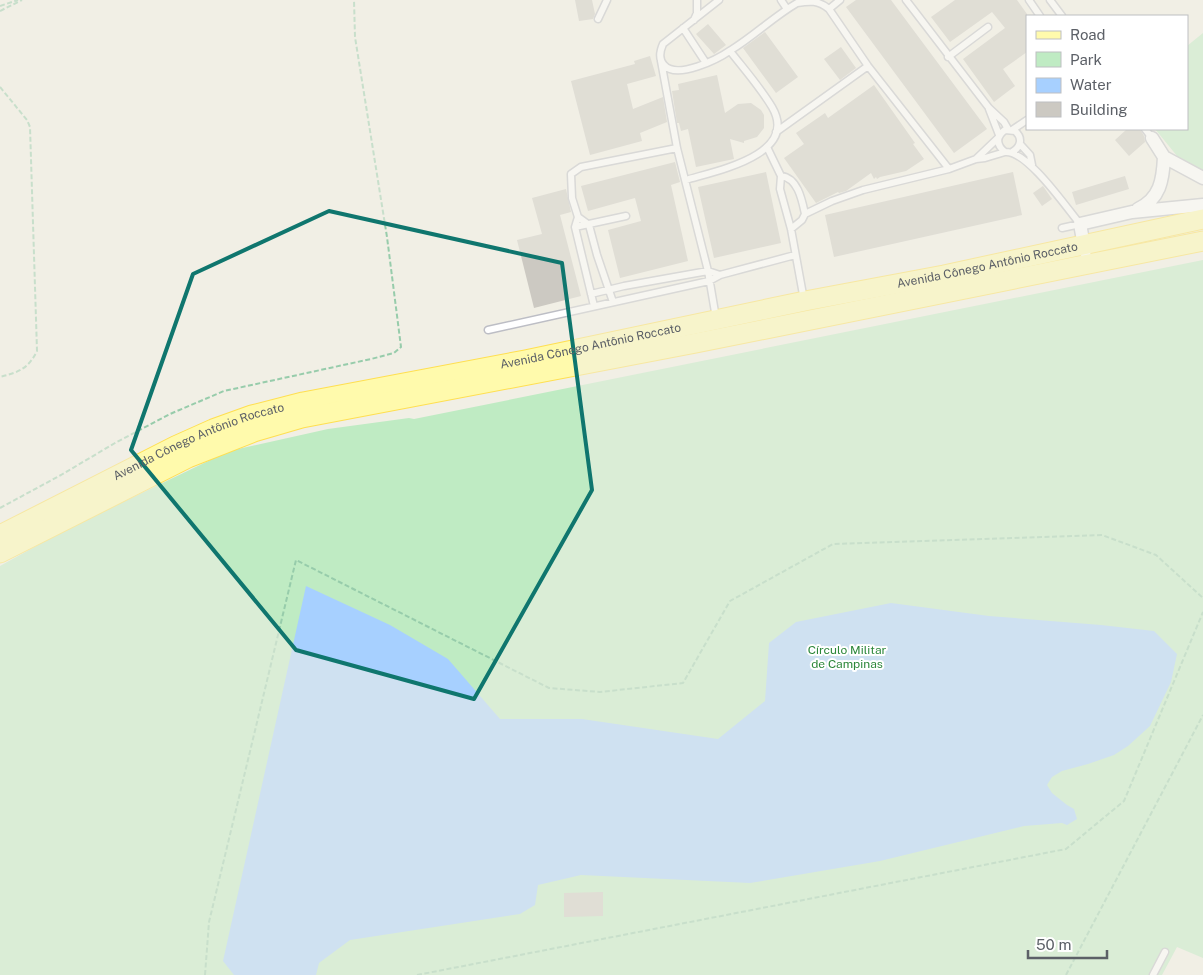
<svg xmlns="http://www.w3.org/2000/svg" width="1203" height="975" font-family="'Public Sans',sans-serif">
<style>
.green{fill:#bfebc3}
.water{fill:#a7d0ff}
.building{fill:#ccc9c2}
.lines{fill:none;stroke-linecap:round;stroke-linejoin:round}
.service-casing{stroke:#bdbec5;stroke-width:9}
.minor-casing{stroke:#bdbec5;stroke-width:15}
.primary-casing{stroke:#ffdf50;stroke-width:21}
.path{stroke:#97ccab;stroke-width:2;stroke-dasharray:5 2.5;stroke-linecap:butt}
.service{stroke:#fff;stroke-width:6}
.minor{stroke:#fff;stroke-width:12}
.primary{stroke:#fffaac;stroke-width:19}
.marked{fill:none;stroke:#0f766e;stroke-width:4;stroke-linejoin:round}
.labels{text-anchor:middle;stroke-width:4;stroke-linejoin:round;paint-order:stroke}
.street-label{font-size:12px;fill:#5c6067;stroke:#fff}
.park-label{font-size:12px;fill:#2c8739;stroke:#fff}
</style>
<rect width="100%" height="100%" fill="#f1efe5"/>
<path class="green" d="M1203 33V175L1182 162 1155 129H1187V46Z
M1203 260V958L1177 947 1162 975H0V566L67 529 229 451 328 429 409 418 414 419Z"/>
<path class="water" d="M306 586 390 625 448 659 500 719H582L718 739 765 701 769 643 796 622 891 603 989 616 1101 625 1154 631 1177 654 1171 682 1150 726 1128 746 1114 755 1088 764 1062 771 1052 777 1047 785 1052 793 1067 805 1074 809 1077 819 1067 825 1062 823 1024 826 880 861 750 883 581 875 538 885 535 905 520 914 350 940 319 963 316 975H234L223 961Z"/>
<path class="building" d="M575 0H592L595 14 593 19 579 21Z
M856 0H891L987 129 954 153 846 7Z
M955 0H1017L1027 14V52L1003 69 1015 86 994 102 963 59 1005 28 992 12 950 42 931 17Z
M708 24 726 45 714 54 696 34Z
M765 32 798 77 776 93 743 48Z
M841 47 856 68 840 80 824 59Z
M650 56 656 76 627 84 633 109 663 97 667 122 640 133 642 141 590 155 571 81 635 64 634 61Z
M717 75 725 113 738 104 751 103 761 110 764 115V128L757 137 744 141V143L730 139 734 159 696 167 688 129 681 131 679 123H677L672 91 679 90 678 84Z
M874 85 915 143 913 144 924 159 906 171 880 177 877 179 876 177 874 179 871 173 846 191 839 193 838 192 816 203 784 158 804 144 796 133 825 113 828 118Z
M1127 129H1140L1144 136 1145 142 1129 156 1115 140Z
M675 162 680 182 671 185 688 261 620 278 608 230 641 221 635 198 588 211 581 186Z
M766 172 781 243 714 258 698 187Z
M1013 172 1022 215 834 257 825 215Z
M1125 176 1129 189 1076 205 1072 192Z
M1043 186 1052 199 1042 206 1033 193Z
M566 189 571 212 560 215 581 296 534 308 517 240 542 234 532 198Z
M603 892V916L564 917V893Z"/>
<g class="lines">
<g class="service-casing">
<path id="service" d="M719 0 663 44C660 51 658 59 664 65 677 80 718 59 731 50 754 36 773 17 797 3 810 1 818 0 829 9
M781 0 787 9
M840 0 829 9 868 66 949 169 976 159 985 158 1005 152
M906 0 989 108 1004 122 1008 129
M1029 0 1040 16
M1050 0 1062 16
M598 19 607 0
M694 20 697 13V0
M683 28 706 63
M948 57 988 27
M661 61 677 148 708 271 716 318
M989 109 999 135
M1145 129 1152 138
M1012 130 1027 120
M776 132 868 66
M1020 144 1030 155 1032 165
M767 147 781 176 780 189 791 229 804 300
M1012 152C1021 147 1023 138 1015 131L1005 130C995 137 997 146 1005 152 1027 150 1066 207 1080 224L1062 228
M976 159 998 138
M781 176C798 178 802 200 805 214L802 220 791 229
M686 180C715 171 800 155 772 107 760 87 744 69 730 51
M805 214 832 201 863 190 949 169
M578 217 589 225 597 255 613 302
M575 227 626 216
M591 294 624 286 708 271 720 275
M594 306 575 227 578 217 572 198 571 174 581 167 677 148
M488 330 709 281 720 275 795 255
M1153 975 1165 952"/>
</g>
<g class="minor-casing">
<path id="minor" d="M1152 138 1164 157 1203 178
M1138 209C1160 199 1163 180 1164 157
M1085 251 1080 224 1132 212 1203 205"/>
</g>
<g class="primary-casing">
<g id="primary">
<path id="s1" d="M0 535 175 446 213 429 252 415 303 402 525 360 805 301 944 275 1203 219"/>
<path d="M0 553 188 458 254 432 302 418 696 343 1203 241"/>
</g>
</g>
<path class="path" d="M0 6 18 0
M0 11 22 0
M0 87 27 120 30 127 37 351C28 369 19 372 0 377
M0 508 61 475 115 443 170 414 224 391 371 359 394 353 401 347 387 237 355 37 354 0
M205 975 209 922 296 560 549 688 600 692 683 683 730 601 833 544 1102 535 1156 555 1203 598
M417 975 1066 849 1124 801 1203 612
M1066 975 1203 715"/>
<use href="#service" class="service"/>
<use href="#minor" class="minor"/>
<use href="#primary" class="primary"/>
</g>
<path d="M0 0H1203V975H0ZM329 211 562 263 592 490 474 699 296 650 131 450 193 274Z" fill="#f1efe5" fill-opacity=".55" fill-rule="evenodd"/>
<path class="marked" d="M329 211 562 263 592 490 474 699 296 650 131 450 193 274Z"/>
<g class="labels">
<g class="street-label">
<text dy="4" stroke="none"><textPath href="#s1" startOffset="1030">Avenida Cônego Antônio Roccato</textPath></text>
<text dy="4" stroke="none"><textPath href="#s1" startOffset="625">Avenida Cônego Antônio Roccato</textPath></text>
<text dy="4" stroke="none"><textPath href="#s1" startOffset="220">Avenida Cônego Antônio Roccato</textPath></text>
</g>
<g class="park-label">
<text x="847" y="654">Círculo Militar<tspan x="847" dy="14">de Campinas</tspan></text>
</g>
</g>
<rect x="1026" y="15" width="162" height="115" fill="#ffffff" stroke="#bebfc2"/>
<rect x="1036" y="31" width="25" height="8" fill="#fffaac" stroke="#bebfc2"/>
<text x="1070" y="40" font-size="15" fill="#5c6067">Road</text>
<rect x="1036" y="52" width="25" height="15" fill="#bfebc3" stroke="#bebfc2"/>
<text x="1070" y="65" font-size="15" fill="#5c6067">Park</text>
<rect x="1036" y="78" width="25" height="15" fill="#a7d0ff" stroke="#bebfc2"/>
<text x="1070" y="90" font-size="15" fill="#5c6067">Water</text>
<rect x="1036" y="102" width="25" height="15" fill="#ccc9c2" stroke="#bebfc2"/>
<text x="1070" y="115" font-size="15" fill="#5c6067">Building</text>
<path d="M1028 950v8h79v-8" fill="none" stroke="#5c6067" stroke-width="2.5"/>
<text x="1036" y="950" font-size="15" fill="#5c6067" stroke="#ffffff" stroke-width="4" paint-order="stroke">50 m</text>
</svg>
